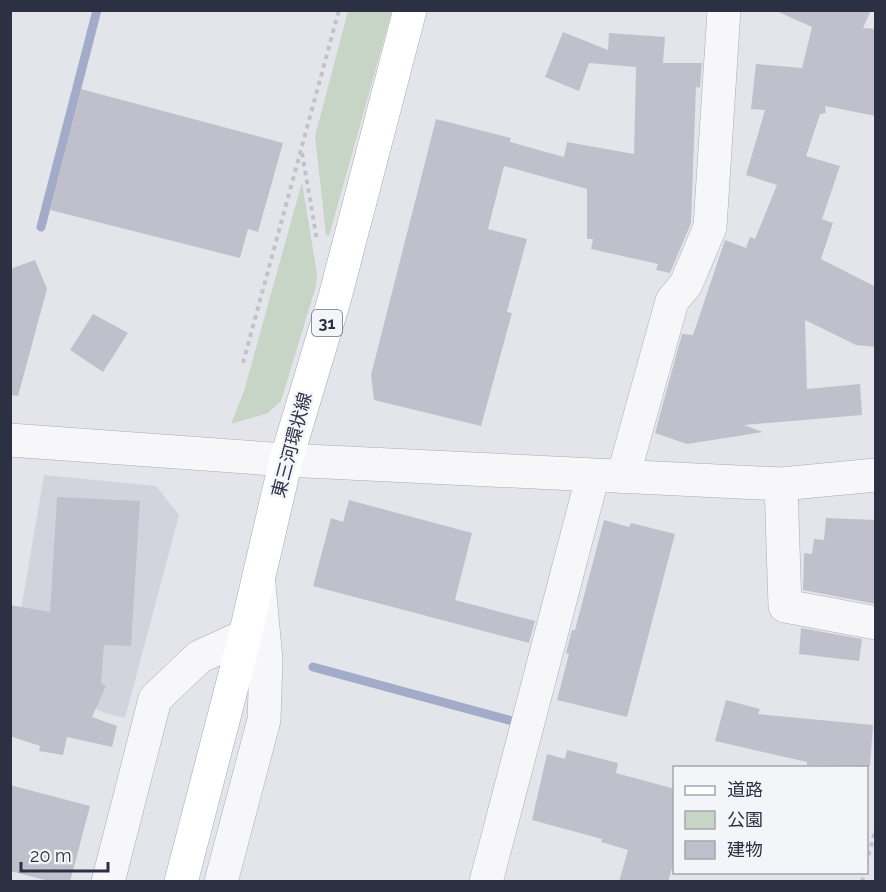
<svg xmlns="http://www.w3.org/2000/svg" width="886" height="892" font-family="Raleway,'Noto Sans JP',sans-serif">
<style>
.built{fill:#d2d4dd}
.green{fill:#c6d5c6}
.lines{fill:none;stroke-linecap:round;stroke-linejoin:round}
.stream{stroke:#a2acc9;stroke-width:9}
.building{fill:#bfc0cb}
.minor-casing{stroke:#a9abb5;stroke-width:34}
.major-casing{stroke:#a4a7b6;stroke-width:34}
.path{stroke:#c2c3ca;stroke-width:4;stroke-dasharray:4.5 4.5;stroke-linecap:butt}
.minor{stroke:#f7f7fa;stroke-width:33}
.major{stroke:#fff;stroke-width:33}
.labels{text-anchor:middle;stroke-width:5;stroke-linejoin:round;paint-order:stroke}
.shield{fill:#f4f5f8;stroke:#686b79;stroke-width:1.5}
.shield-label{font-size:16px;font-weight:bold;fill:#2c3043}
.street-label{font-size:18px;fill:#2c3043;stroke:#f4f5f8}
</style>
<rect width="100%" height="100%" fill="#e4e5eb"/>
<path class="built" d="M44 475 156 486 179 515 125 718 105 713 11 668Z"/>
<path class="green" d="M348 11H392L329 236 326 235 315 136Z
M302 182 317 274 316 286 281 401 268 413 231 424 244 391Z"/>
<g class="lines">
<path class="stream" d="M41 227 97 10
M313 667 516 722 514 728"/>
</g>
<path class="building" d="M774 10H871L863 28 876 29V116L825 106 826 113 820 114 806 156 840 166 822 219 833 223 821 259 876 287V347L856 345 805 320 807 389 860 384 862 415 744 425 763 432 687 444 655 433 682 334 693 335 725 240 746 248 750 237 755 239 777 185 746 175 765 110 751 109 756 64 802 68 812 27Z
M563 32 608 50 609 33 665 37 663 63H702L700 88 696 87 691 223 670 273 656 270 658 264 591 249 593 239H587V189L504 166 488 229 527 239 507 312 512 313 481 426 374 400 371 375 436 119 511 138 510 142 564 157 567 142 634 154 636 67 589 63 579 91 545 77Z
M81 89 283 143 258 232 248 229 240 258 50 210Z
M35 260 47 289 18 396 10 395V269Z
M93 314 128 333 103 372 70 350Z
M57 497 140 501 131 646 104 645 101 683 106 686 92 717 117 726 112 747 67 737 63 755 39 751 40 746 10 736V605L50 612Z
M349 500 472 533 455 600 535 621 529 643 313 586 331 518 343 522Z
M826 518 876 520V604L803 590 804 553 812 554 814 539 824 540Z
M604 520 629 527 631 523 675 534 627 717 557 700 569 654 566 653 572 630H575Z
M801 628 862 639 859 661 799 654Z
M726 700 760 709 758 714 873 725 870 766 807 765V762L715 741Z
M567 750 618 763 616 773 675 789V858L668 882H619L628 850 601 842 602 839 532 820 547 754 565 759Z
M10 785 90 806 70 882H53L10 871Z"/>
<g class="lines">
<g class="minor-casing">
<path id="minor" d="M10 440 286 460 781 484 876 475
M623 477 672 301 686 284 710 227 724 10
M781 484 785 606 876 623
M108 882 155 699 199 657 245 636
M221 882 264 720 266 660 259 584
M486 882 593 475"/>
</g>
<g class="major-casing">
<path id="major" d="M181 882 245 636 286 460 335 297 410 10"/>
</g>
<path class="path" d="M302 153 317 240
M243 363 339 10
M866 864 876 828
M862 882 864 872"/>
<use href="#minor" class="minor"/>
<use href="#major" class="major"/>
</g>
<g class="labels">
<rect class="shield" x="312" y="310" width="30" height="26" rx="4.5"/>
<g class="shield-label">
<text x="327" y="329">31</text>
</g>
<g class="street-label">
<text transform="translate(292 445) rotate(-75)" y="6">東三河環状線</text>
</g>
</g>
<rect width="886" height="892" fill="none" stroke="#2c3043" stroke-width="24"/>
<rect x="673" y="766" width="195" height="108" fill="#f4f5f8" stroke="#a4a6b0" stroke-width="1.5"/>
<rect x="685" y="786" width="30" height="9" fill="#ffffff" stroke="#a4a6b0" stroke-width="1.5"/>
<text x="727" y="796" font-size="18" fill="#2c3043">道路</text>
<rect x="685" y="811" width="30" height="18" fill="#c6d5c6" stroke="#a4a6b0" stroke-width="1.5"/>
<text x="727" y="826" font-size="18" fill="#2c3043">公園</text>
<rect x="685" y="841" width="30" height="18" fill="#bfc0cb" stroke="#a4a6b0" stroke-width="1.5"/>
<text x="727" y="856" font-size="18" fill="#2c3043">建物</text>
<path d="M21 862v9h87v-9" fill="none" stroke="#2c3043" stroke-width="3"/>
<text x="30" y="862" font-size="18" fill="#2c3043" stroke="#f4f5f8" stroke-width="4.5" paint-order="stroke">20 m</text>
</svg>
